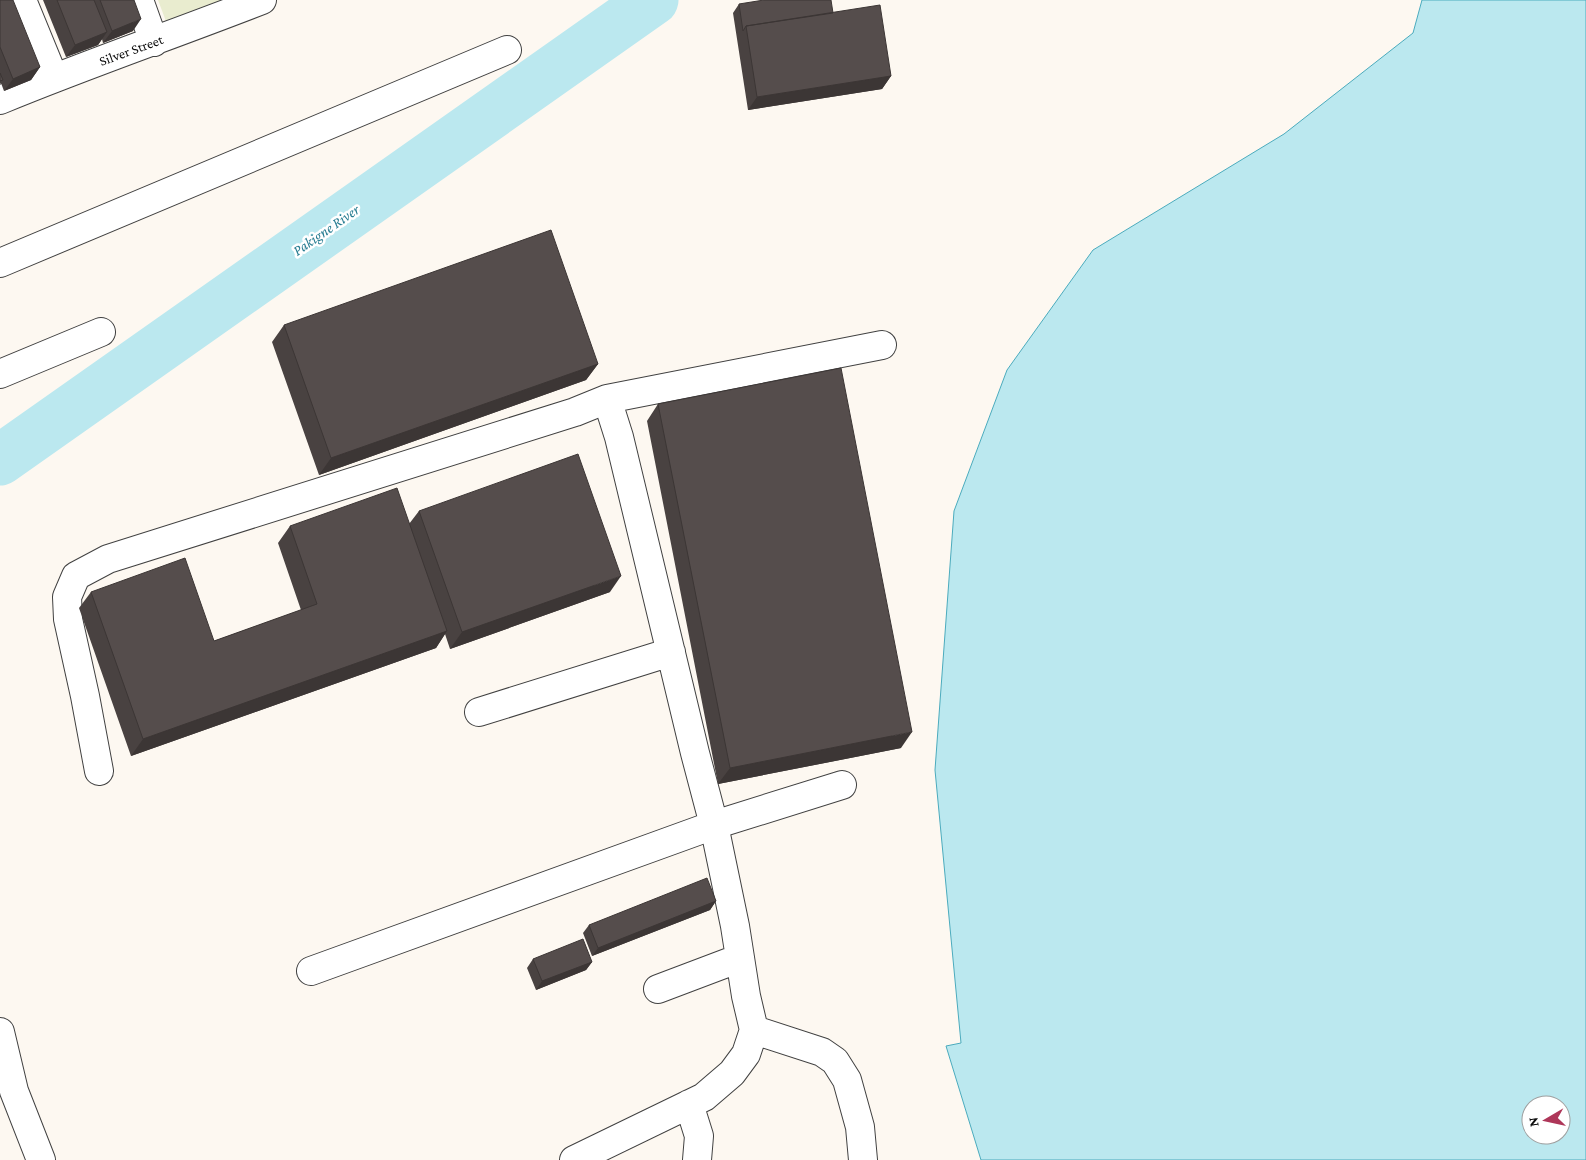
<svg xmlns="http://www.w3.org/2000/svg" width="1586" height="1160" font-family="'Crimson Pro',serif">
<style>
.pitch{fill:#e9eccf}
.water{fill:#bbe8ef;stroke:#4babbd;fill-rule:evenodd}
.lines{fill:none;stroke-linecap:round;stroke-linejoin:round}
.river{stroke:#bbe8ef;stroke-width:51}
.minor-casing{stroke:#414141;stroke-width:30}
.minor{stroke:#fff;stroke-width:28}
.wall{fill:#494241}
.shaded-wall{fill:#3c3635}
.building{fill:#554d4c;stroke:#3c3635}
.labels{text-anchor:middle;stroke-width:5;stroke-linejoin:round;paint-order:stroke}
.street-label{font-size:14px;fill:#0e0e0e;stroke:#fff}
.water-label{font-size:15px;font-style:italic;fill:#267c91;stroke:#fff}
</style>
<rect width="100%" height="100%" fill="#fdf8f1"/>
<path class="pitch" d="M158 0H223L167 24Z"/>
<path class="water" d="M1422 0H1586V1160H981L946 1046 961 1043 935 770 954 511 1007 370 1093 250 1284 134 1413 33ZM1531 1105H1561V1135H1531Z"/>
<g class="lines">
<path class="river" d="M0 460 653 0"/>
<g class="minor-casing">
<path id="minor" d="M22 0 54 78
M139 0 154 42
M0 100C87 64 175 34 262 0
M0 263 507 50
M0 374 101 332
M607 399 882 345
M479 712 671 652
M99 771 85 696 68 619 67 597 76 576 108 559 575 412 607 399 619 437 695 753 714 825 735 926 746 996 754 1030 746 1054 732 1073 704 1097 574 1160
M311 971 714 825 842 785
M658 989 740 958
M754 1030 822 1052 835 1061 847 1080 860 1127 863 1160
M0 1032 14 1091 41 1160
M689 1104 699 1136 697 1160"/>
</g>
<use href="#minor" class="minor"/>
</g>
<path class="wall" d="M0 0 40 67 31 80 4 91 1 83 0 84Z
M43 0H134L133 31 103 43 102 39 98 45 66 57Z
M739 4 891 76 882 89 748 110 733 13Z
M284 325 598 364 586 380 319 475 272 342Z
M658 404 901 748 718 784 647 421Z
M419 511 610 592 450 649 445 634 436 648 131 756 79 608 91 592 214 641 301 610 278 543 290 526 409 524Z
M716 901 710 910 592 956 583 933 589 925Z
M533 959 592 962 586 970 536 990 527 968Z"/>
<path class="shaded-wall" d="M141 19 133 31 103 43 112 31Z
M107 32 98 45 66 57 75 45Z
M40 67 31 80 4 91 13 79Z
M891 76 882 89 748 110 757 97Z
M598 364 586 380 319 475 331 458Z
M621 576 610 592 450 649 462 632Z
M447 631 436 648 131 756 143 739Z
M912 732 901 748 718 784 730 768Z
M716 901 710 910 592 956 598 948Z
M592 962 586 970 536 990 542 981Z"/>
<path class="building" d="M0 0H13L40 67 13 79 0 47Z
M57 0H94L107 32 75 45Z
M100 0H134L141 19 112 31Z
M764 0H831L833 13 746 26 743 31 739 4Z
M880 5 891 76 757 97 746 26Z
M0 73 3 80 0 81Z
M551 230 598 364 331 458 284 325Z
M841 368 912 732 730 768 658 404Z
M578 454 621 576 462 632 419 511Z
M397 488 447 631 143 739 91 592 185 558 214 641 317 604 290 526Z
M707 878 716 901 598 948 589 925Z
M583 939 592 962 542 981 533 959Z"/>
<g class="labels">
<g class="street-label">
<text transform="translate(131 50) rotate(-20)" y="5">Silver Street</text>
</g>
<g class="water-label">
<text transform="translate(326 230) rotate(-35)" y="5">Pakigne River</text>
</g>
</g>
<g transform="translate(1546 1120) rotate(261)"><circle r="24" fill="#ffffff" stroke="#9f9f9f"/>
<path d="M0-4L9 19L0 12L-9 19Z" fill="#ae3659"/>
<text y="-8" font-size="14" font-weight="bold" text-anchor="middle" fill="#0e0e0e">N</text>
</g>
</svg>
